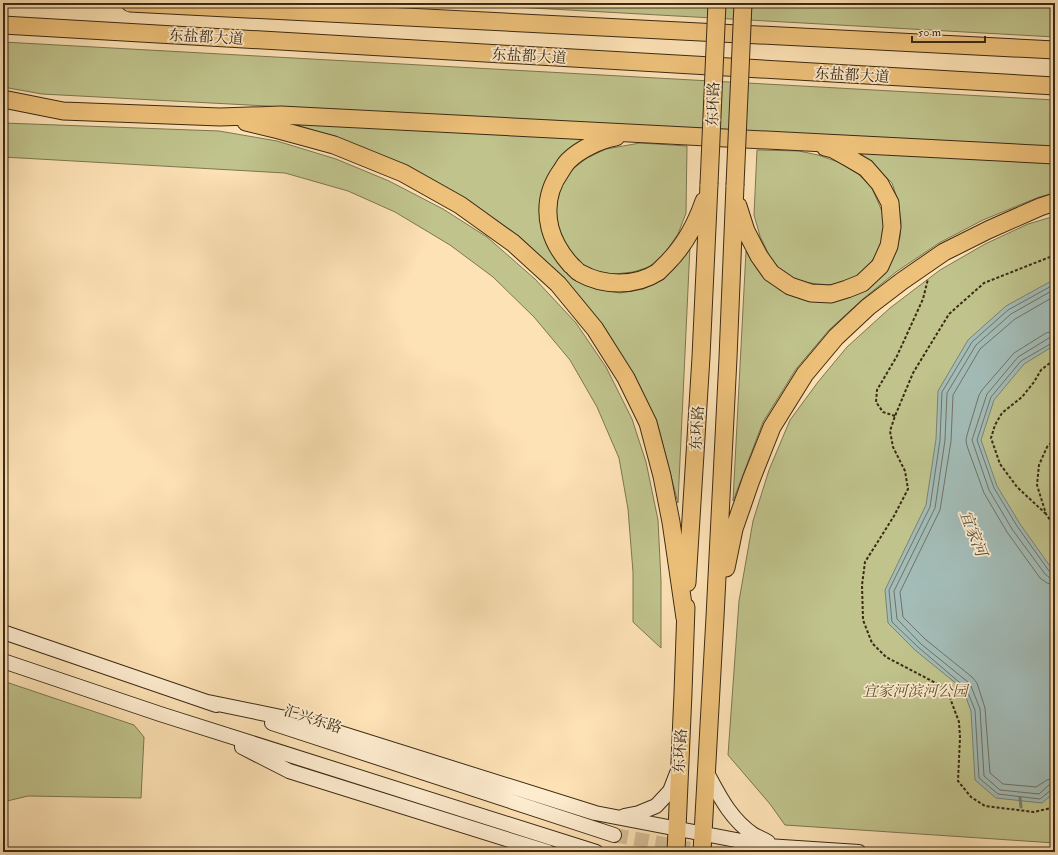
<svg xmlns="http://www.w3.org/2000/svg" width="1058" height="855" font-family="'IM FELL Double Pica','Noto Serif SC',serif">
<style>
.green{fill:#c0c38c;stroke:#7e7650}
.water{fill:#a3bcb7;stroke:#7a8275}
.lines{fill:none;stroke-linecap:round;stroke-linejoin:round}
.shore{stroke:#707365;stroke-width:1}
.stream{stroke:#7a8275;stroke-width:3}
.secondary-tunnel{stroke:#d6bd95;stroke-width:14;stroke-dasharray:14 7;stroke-linecap:butt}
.secondary-casing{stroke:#3c2a13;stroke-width:16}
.trunk-casing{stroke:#3c2a13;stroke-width:19}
.path{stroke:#3c2a13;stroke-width:2;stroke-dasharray:3 2;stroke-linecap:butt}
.secondary{stroke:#feeccf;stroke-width:14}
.trunk{stroke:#eec17a;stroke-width:17}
.trunk-bridge-casing{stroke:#3c2a13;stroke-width:19;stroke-linecap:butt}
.trunk-bridge{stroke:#eec17a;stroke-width:17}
.labels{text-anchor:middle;stroke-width:3.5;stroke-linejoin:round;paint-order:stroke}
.street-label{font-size:15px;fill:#3c2a13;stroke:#feeccf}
.park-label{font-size:15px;font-style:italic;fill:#5d5031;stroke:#feeccf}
.water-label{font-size:16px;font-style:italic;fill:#564e3c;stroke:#feeccf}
</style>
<rect width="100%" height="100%" fill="#fde2b5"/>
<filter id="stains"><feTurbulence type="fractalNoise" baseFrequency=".005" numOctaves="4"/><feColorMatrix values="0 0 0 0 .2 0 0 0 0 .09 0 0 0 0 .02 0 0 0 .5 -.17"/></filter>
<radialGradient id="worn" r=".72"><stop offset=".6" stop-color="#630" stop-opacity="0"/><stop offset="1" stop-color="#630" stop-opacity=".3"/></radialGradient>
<path class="green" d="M442 3H1055V37Z
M3 42 1055 100V148L42 94 3 87Z
M285 121 589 138 564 153 549 176 541 196 542 218 573 278 596 289 620 293 643 289 664 279 678 264 690 246 678 503 657 422 633 374 603 325 565 280 520 237 463 197 407 165 337 138Z
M3 123 219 131 277 141 336 159 389 181 443 209 487 237 535 279 576 323 606 367 632 419 646 462 658 520 661 581V648L633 622V572L628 509 619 458 597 407 570 360 534 317 493 277 450 245 395 212 348 191 285 173 3 157Z
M640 143 687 146 686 213 678 234 664 254 649 267 633 272 614 274 599 272 584 265 570 253 560 236 557 219 555 200 562 182 574 168 587 158 606 149Z
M757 150 799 151 818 155 841 163 857 173 871 186 885 218 884 235 877 253 868 267 854 278 835 285 817 284 798 281 782 272 770 257 760 236 754 215Z
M855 151 1055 162V193L1039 197 983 220 939 243 896 272 864 298 829 330 796 369 763 422 733 501 746 251 755 266 763 277 780 290 797 297 818 302 840 300 895 252 900 237 901 222 898 201 892 183 877 168Z
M1055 216V843L785 825 770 804 728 755 739 601 753 521 769 470 790 420 818 382 847 347 890 308 940 270 985 244 1028 224Z
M3 681 134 725 144 737 141 798 28 796 3 802Z"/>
<path class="water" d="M1055 279V345L1024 364 994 400 981 440 997 486 1020 524 1052 569 1055 571V792L1042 803 996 798 975 780 971 711 963 689 915 650 888 623 885 590 926 505 936 439 938 391 968 340 1006 306Z"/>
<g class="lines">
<path class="shore" d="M1055 284 1008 310 972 342 942 392 940 440 930 507 889 590 892 622 918 647 966 688 975 710 979 778 998 794 1040 799 1051 790 1055 789
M1055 289 1011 314 976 345 947 393 945 440 935 508 894 591 897 619 921 644 968 682 971 686 980 709 984 776 1000 790 1039 794 1049 785 1055 784
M1055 296 1015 319 980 349 953 395 951 441 940 510 900 592 903 617 925 639 972 677 977 683 985 708 990 773 1003 784 1036 787 1047 780 1055 778
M1055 331 1046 333 1014 353 982 390 979 395 967 435 966 440 967 446 984 493 1007 532 1040 578 1047 583 1055 585
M1055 337 1049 338 1018 357 987 394 972 440 989 490 1012 529 1045 574 1050 578 1055 579
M1055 342 1052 343 1021 361 991 397 977 440 994 488 1017 526 1049 571 1052 574H1055"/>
<path class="stream" d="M1020 798 1021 807"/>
<path class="secondary-tunnel" d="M614 835 708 852"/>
<g class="secondary-casing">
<path id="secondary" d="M3 632 216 705
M3 661 160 714 596 852
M208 702 305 722 595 813 767 846 859 852
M272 723 614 835
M242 747 289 771 548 852
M706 771C719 795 730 819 754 835 758 837 763 839 768 842
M624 816 639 813 656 806 670 791 677 773"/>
</g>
<g class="trunk-casing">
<path id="trunk" d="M130 3 1055 50
M3 25 1055 86
M3 99 63 111 220 117 281 115 1055 155
M246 122 279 130 334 145 403 173 460 205 513 243 558 284 595 329 626 378 648 423 662 476 671 522 685 618
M616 137C600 140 580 149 568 161 565 164 563 168 561 171 548 189 545 207 550 228 554 243 561 254 571 265 574 267 576 271 580 273 603 286 635 287 658 272 661 269 664 266 667 263 684 246 696 224 704 201
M738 206 746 231 759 256 771 273 790 286 811 293 831 294 847 289 862 283 880 266 889 246 892 227 890 203 880 184 866 168 849 158 833 149 825 147
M726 568 734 529 751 480 772 427 805 374 836 337 868 307 902 281 944 252 988 230 1040 207 1055 202
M687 583 701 357 709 184
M676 852 683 693 686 607
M702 852 715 617 728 358 735 185"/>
</g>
<path class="path" d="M1055 255 984 283 949 314 913 373 895 416 890 431 893 447 905 471 908 489 894 516 865 562 862 585 863 620 872 643 886 657 932 681 947 690 959 722 960 737 958 781 971 797 985 806 1034 812 1055 807
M895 416 883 412 876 402 877 390 897 356 923 299 928 279
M1055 439 1047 447 1039 465 1037 485 1046 514 1055 527
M1046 514 1017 487 1000 464 991 438 995 425 1002 413 1022 397 1034 382 1041 370 1055 359"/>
<use href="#secondary" class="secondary"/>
<use href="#trunk" class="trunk"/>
<g class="trunk-bridge-casing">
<path id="trunk-bridge" d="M709 184 717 3
M735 185 743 3"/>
</g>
<use href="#trunk-bridge" class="trunk-bridge"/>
</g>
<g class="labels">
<g class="street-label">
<text transform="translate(206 37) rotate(3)" y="5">东盐都大道</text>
<text transform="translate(529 56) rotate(3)" y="5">东盐都大道</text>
<text transform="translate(852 75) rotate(3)" y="5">东盐都大道</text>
<text transform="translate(713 104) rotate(-88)" y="5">东环路</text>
<text transform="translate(697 428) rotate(-87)" y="5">东环路</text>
<text transform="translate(313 719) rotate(18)" y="5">汇兴东路</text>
<text transform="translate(680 751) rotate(-87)" y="5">东环路</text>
</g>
<g class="park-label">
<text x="915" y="696">宜家河滨河公园</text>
</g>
<g class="water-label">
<text transform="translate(974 533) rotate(69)" y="6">宜家河</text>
</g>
</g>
<rect width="1058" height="855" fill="none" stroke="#fde2b5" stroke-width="16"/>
<rect x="4" y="4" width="1050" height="847" fill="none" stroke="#3c2a13" stroke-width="2"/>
<rect x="8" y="8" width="1042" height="839" fill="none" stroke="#3c2a13"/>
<path d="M912 36v6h73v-6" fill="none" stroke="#3c2a13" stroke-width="2"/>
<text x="918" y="36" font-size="12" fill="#3c2a13" stroke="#feeccf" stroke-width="3" paint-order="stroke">50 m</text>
<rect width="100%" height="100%" filter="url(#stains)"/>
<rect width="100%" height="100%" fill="url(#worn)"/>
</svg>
